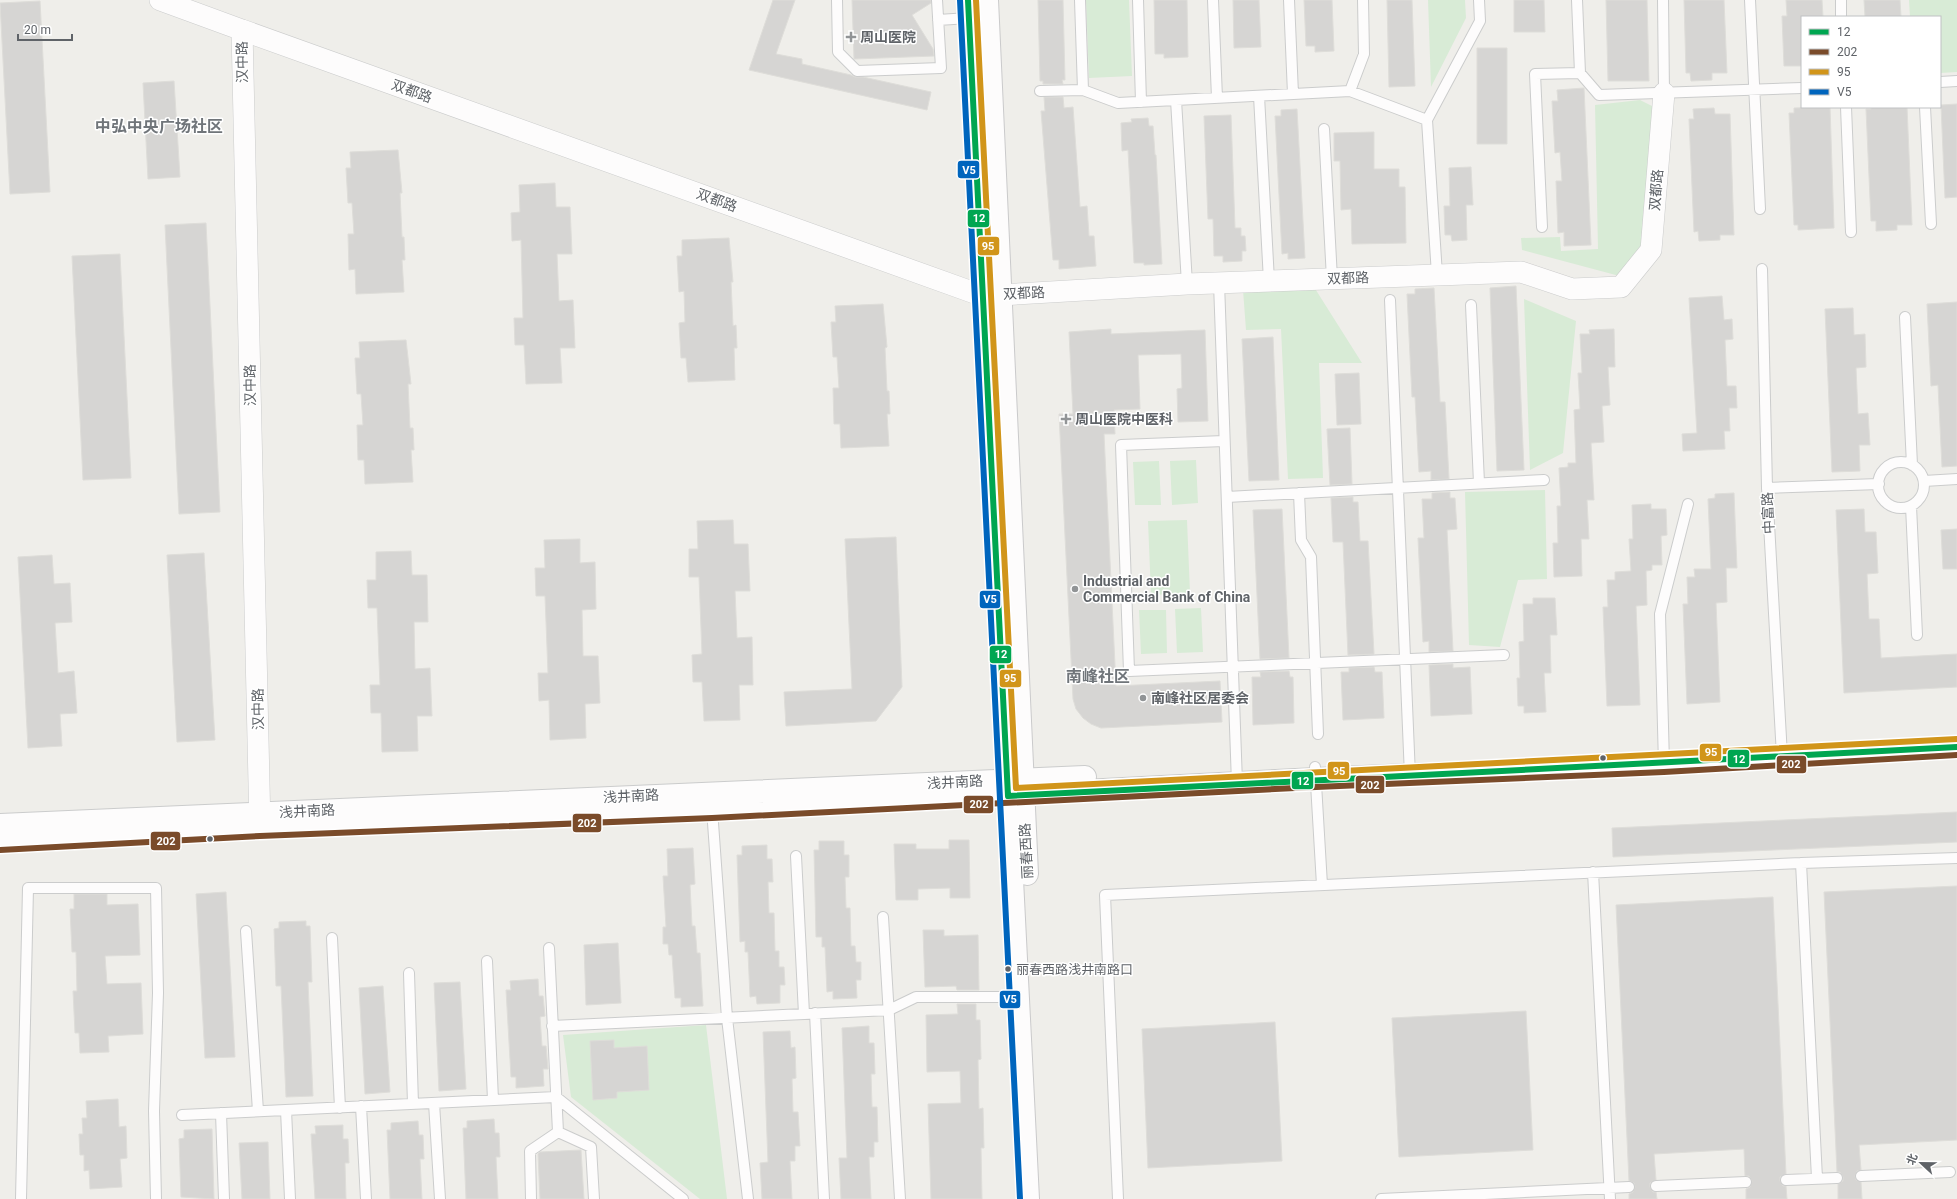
<svg xmlns="http://www.w3.org/2000/svg" width="1957" height="1199" font-family="Roboto,'Noto Sans SC',sans-serif">
<style>
.green{fill:#d8ebd6}
.building{fill:#d6d5d3;stroke:#deddd9}
.lines{fill:none;stroke-linecap:round;stroke-linejoin:round}
.service-casing{stroke:#cbcccc;stroke-width:12}
.minor-casing{stroke:#cbcccc;stroke-width:22}
.tertiary-casing{stroke:#cbcccc;stroke-width:24}
.secondary-casing{stroke:#cacacb;stroke-width:24}
.service{stroke:#fdfcfc;stroke-width:10}
.minor{stroke:#fdfcfc;stroke-width:21}
.tertiary{stroke:#fdfcfc;stroke-width:22}
.secondary{stroke:#fdfcfc;stroke-width:22}
.bus-1-casing{stroke:#fff;stroke-width:9}
.bus-2-casing{stroke:#fff;stroke-width:9}
.bus-3-casing{stroke:#fff;stroke-width:9}
.bus-4-casing{stroke:#fff;stroke-width:9}
.bus-1{stroke:#00a651;stroke-width:6}
.bus-2{stroke:#7a4b2a;stroke-width:6}
.bus-3{stroke:#d1951a;stroke-width:6}
.bus-4{stroke:#0065bd;stroke-width:6}
.poi-dot{fill:#919496;stroke:#fff;stroke-width:1.5}
.bus-dot{fill:#5f6368;stroke:#fff;stroke-width:1.5}
.labels{text-anchor:middle;stroke-width:3;stroke-linejoin:round;paint-order:stroke}
.bus-label{font-size:13px;fill:#5f6368;stroke:#fff;text-anchor:start}
.poi-label{font-size:14px;font-weight:bold;fill:#5f6368;stroke:#fff;text-anchor:start}
.street-label{font-size:14px;fill:#5f6368;stroke:#fff}
.quarter-label{font-size:16px;font-weight:bold;fill:#70757a;stroke:#fff}
.line-badge{stroke:#fff;stroke-width:1.5}
.badge-label{font-size:11px;text-anchor:middle;font-weight:bold;fill:#fff}
</style>
<rect width="100%" height="100%" fill="#efeeea"/>
<path class="green" d="M1086 0H1129L1132 76 1089 78Z
M1428 0H1465L1466 18 1431 87Z
M1909 0H1957V72L1940 73V17H1910Z
M1640 100 1652 106 1650 242 1627 278 1522 250 1521 238 1560 237 1561 251 1598 249 1595 105Z
M1314 287 1362 363H1319L1323 478 1288 479 1281 329 1246 330 1243 290Z
M1524 299 1576 321 1563 453 1530 470Z
M1196 460 1198 503 1172 505 1170 461Z
M1159 461 1161 505H1135L1133 462Z
M1545 490 1547 579 1518 580 1500 647 1469 645 1465 492Z
M1187 520 1190 593 1151 595 1148 521Z
M1201 608 1203 652 1177 653 1175 609Z
M1166 610 1167 653 1141 654 1139 610Z
M706 1025 727 1199H700L571 1097 563 1035Z"/>
<path class="building" d="M773 0H795L776 54 802 59V64L851 75 855 77H863L931 92 927 110 749 70Z
M852 0H931V3L912 15 933 49 934 56 854 59Z
M1038 0H1063L1065 80H1062L1063 84H1043V81H1040Z
M1154 0H1187L1188 57 1164 58V54H1155Z
M1233 0H1259L1261 47 1234 48Z
M1304 0H1332L1334 51 1315 52V46H1306Z
M1387 0H1412L1415 86 1389 87Z
M1514 0H1544L1545 32H1514Z
M1606 0H1647L1649 81H1608Z
M1684 0H1724L1727 73H1712V80L1691 81 1690 73H1686Z
M1786 0H1822L1823 17H1802V66H1784L1782 16H1787Z
M1864 0H1900L1901 17H1865Z
M40 1 50 192 10 194 0 3Z
M1477 48H1507V144H1477Z
M174 81 180 177 148 179 143 83Z
M1584 88 1591 245 1564 246V232L1558 233 1556 181H1562L1560 152 1555 153 1552 101H1558L1557 90Z
M1044 97H1063L1064 108 1073 107 1080 207 1087 206 1089 236H1094L1096 266 1059 269V260H1053L1041 111H1045Z
M1957 104V197L1945 198 1941 105Z
M1830 107 1834 228 1798 230V225H1794L1789 113H1794V108Z
M1871 107H1907L1912 225H1897V230L1876 231V221H1871L1866 109H1871Z
M1714 108 1715 114H1730L1734 235H1720V240L1699 241 1698 231 1694 232 1689 119H1694L1693 109Z
M1297 109 1305 258 1288 259V253L1282 254 1275 116H1281V110Z
M1231 115 1235 228H1241V236H1245L1246 251H1242V261L1223 262V256H1214L1213 219H1208L1204 116Z
M1148 118 1149 126H1153L1155 155H1156L1162 264 1144 265V263H1134L1128 150 1122 151 1121 123 1132 122 1131 119Z
M1374 132V169H1399V187H1405L1406 243 1352 244 1351 209 1341 210 1340 161H1334V133Z
M398 150 402 193H400L402 237H404L405 260H402L404 292 356 294 355 269 349 270 348 234H354L352 203H348L346 168H351L350 152Z
M1471 167 1473 205H1466L1467 240 1452 241 1451 235H1445L1444 206H1450L1449 168Z
M555 183 556 207H570L572 254H557L559 301 573 300 575 348H560L562 383 526 384 524 345H515L514 318H523L521 240 512 241 511 213 520 212 519 185Z
M206 223 220 512 179 514 165 225Z
M729 238 733 282H731L733 326 736 325 737 348H734L735 380 688 382 686 358H681L679 323 685 322 684 291 679 292 677 256H682V240Z
M120 254 131 478 83 480 72 256Z
M1516 286 1524 470 1497 471 1490 288Z
M1434 288 1440 402H1445L1449 479 1431 480V471L1419 472 1415 397H1412L1407 294H1415V289Z
M1722 296 1724 320 1732 319 1733 339 1725 340 1727 386H1736L1737 408H1729L1730 431H1724L1725 449 1683 451 1682 434 1697 433 1689 298Z
M1957 302V466L1942 467 1938 385 1931 386 1927 304Z
M883 304 887 347 885 348 887 391H889L890 414H887L889 446 841 448 840 424H834L833 388H839L837 357H833L831 322H836L835 306Z
M1853 308 1854 335 1865 334 1866 367 1856 368 1858 414 1868 413 1870 445H1859L1860 471 1832 472 1825 309Z
M1111 329V334L1205 330 1208 421 1178 422 1177 389 1182 388 1181 354 1138 355 1140 409 1114 410 1115 434H1104L1116 686 1220 681 1222 722 1101 728 1091 724 1083 718 1076 709 1073 699 1059 414H1073L1069 332Z
M1614 329 1615 367H1608L1610 405 1602 406 1604 442 1591 443 1594 500H1587L1589 539H1581L1582 576 1554 577 1553 543H1558L1557 506H1561L1559 468 1568 467V463H1576L1574 410 1580 409 1578 373H1582L1580 334H1590L1589 330Z
M1273 337 1279 480 1249 481 1242 339Z
M406 340 411 384H408L410 428H413L414 450H411L413 482 365 484 364 460H358L357 425H363L361 394H357L355 358H360L359 342Z
M1359 373 1361 424 1337 425 1335 374Z
M1350 428 1352 484 1330 485 1327 429Z
M1450 492V498H1455L1457 529 1447 530 1453 651 1429 652V641L1423 642 1418 538H1424L1422 499H1432V493Z
M1734 493 1737 568H1726L1727 602 1716 603 1720 702 1687 704 1683 604H1688L1687 577H1695L1694 569H1711L1708 499 1715 498V494Z
M1353 497V502H1358L1360 541H1368L1374 654 1348 655 1343 542H1333L1331 498Z
M1651 504V509H1666L1667 535 1661 536 1662 565H1652V570L1646 571 1647 605 1636 606 1640 705 1607 706 1603 607H1608L1607 580H1615V572L1631 571 1629 539H1633L1632 505Z
M1282 509 1289 658 1260 659 1253 510Z
M1864 509 1865 532H1876L1878 573 1867 574 1869 619H1879L1881 658 1957 654V687L1844 693 1836 510Z
M733 520 734 544H748L750 591H735L737 638 752 637 753 685H739L740 720 704 721 702 682H693L692 655 702 654 699 577H689V549H698L697 521Z
M1957 529V569H1943L1941 530Z
M896 537 902 687 876 721 786 726 784 692 852 689 845 539Z
M580 539V563L595 562 596 609 582 610 583 656H598L600 703 585 704 586 738 550 740 549 700 539 701 538 673H548L545 596H536L535 568H545L544 540Z
M411 551 412 575H427L428 622H414L415 669 430 668 432 716H417L418 751 382 752 381 713H371L370 685H380L377 608H368L367 580H376V552Z
M204 553 215 740 177 742 167 555Z
M52 555 54 584 70 583 72 622 55 623 58 673 74 671 77 713 60 714 62 746 28 748 18 557Z
M1533 598H1555L1557 635H1550L1551 673H1544L1546 712 1524 713V706H1518L1517 678H1520L1519 642 1524 641 1523 604H1533Z
M1453 664V668L1470 667 1472 714 1431 716 1429 665Z
M1374 667 1375 672H1382L1384 718 1343 720 1341 672H1349V668Z
M1289 671 1290 677H1293L1294 723 1253 725 1252 677H1261L1260 672Z
M1957 812V842L1613 857 1612 828Z
M949 840H969L970 898H950V888L918 889V900H896L894 844H916V849H949Z
M819 841H844V855H849V877H845L846 908H850L851 946H855L856 962H861V980H856L857 998 833 999V991L827 992 825 947H822V937H816L814 850H819Z
M767 845V859H772L773 882H768L769 913H774L775 951H779V967H784L785 985H780V1003L757 1004 756 996 750 997 748 952H745V941L740 942 737 855H742V846Z
M693 848 695 884 690 885 692 926H695L697 953H700L703 1006 681 1007V998H675L672 955H669L668 944H663V927H666L663 876H668L667 849Z
M1957 886V1140L1859 1145 1861 1170 1857 1171 1855 1176 1856 1180 1861 1182 1862 1199H1838V1184L1843 1181V1177L1840 1172H1837L1824 892Z
M226 892 235 1057 205 1058 196 894Z
M74 894H107V905L138 904 140 955 105 956 107 984 141 983 143 1034 108 1036 109 1052 80 1053 79 1033H75L73 991H77L76 952H72L70 909H74Z
M1773 897 1786 1174 1780 1177V1181L1783 1186H1786L1787 1199H1746V1189L1750 1187 1752 1181 1749 1176H1745L1744 1149 1654 1154 1656 1180 1650 1183V1187L1653 1192H1656L1657 1199H1629V1194L1633 1192 1635 1187 1634 1183 1629 1181 1616 905Z
M306 921V926H310L312 982H308L313 1096 286 1097 281 986H276L274 929 279 928V922Z
M923 930H944V936L978 935 979 990H957L956 986 925 987Z
M618 943 621 1003 586 1005 584 945Z
M538 979 539 996H543L545 1016 540 1017 542 1046H546L548 1069H543L544 1086 516 1088V1077H511L506 990H511L510 981Z
M460 982 466 1089 439 1091 434 983Z
M383 986 390 1092 365 1094 359 988Z
M957 1004H976V1020H980L981 1059 978 1060 979 1109 983 1108 984 1148H981L982 1199H931L928 1104 961 1103 960 1071 927 1072 926 1015 958 1014Z
M1526 1011 1533 1150 1399 1157 1392 1018Z
M1275 1022 1282 1161 1148 1168 1142 1029Z
M869 1026V1043H874L875 1074H871L872 1107H877L878 1142H874V1157H869L871 1199H841L839 1158H847L842 1028Z
M790 1031 791 1048 795 1047 796 1078 792 1079 793 1112H798L800 1146H795V1161H790L792 1199H762L760 1163 768 1162 763 1032Z
M614 1040V1048L647 1046 649 1090 617 1092V1098L593 1100 590 1041Z
M118 1099 119 1127 126 1126 127 1158 120 1159 122 1187 90 1189 89 1170 84 1171V1155H80L79 1134H83L82 1118H87L86 1101Z
M494 1119 495 1133H499L500 1157H496L498 1199H466L463 1128H467V1121Z
M418 1121 419 1135H423L424 1159H420L422 1199H390L387 1130H391V1123Z
M343 1125V1139H348L349 1163H345L346 1199H315L311 1134H316L315 1126Z
M212 1129 214 1199 181 1197 179 1139 184 1138V1130Z
M268 1142 270 1199H242L239 1143Z
M581 1150 584 1199H540L538 1154 540 1152Z"/>
<g class="lines">
<g class="service-casing">
<path id="service" d="M837 0 838 52 857 71 941 68 937 0
M1080 0 1083 90
M1138 0 1141 102
M1213 0 1217 98
M1289 0 1293 94
M1577 0 1580 73
M1663 0 1664 93
M1750 0 1760 209
M1841 0V17
M938 20 969 18
M1940 82 1957 81
M1040 91 1083 90 1118 103 1350 91 1427 120 1437 275
M1350 91 1364 54 1363 0
M1259 96 1269 281
M1176 100 1187 284
M1846 107 1851 232
M1925 107 1931 224
M1427 120 1480 21 1479 0
M1324 129 1332 279
M1542 227 1535 74 1580 73 1599 95 1802 88
M1762 269 1767 488 1782 756
M1219 283 1237 783
M1390 300 1410 776
M1471 305 1479 483
M1905 317 1912 465
M1224 441 1121 445 1129 671 1504 655
M1878 485a23 23 0 1 1 46 0a23 23 0 1 1-46 0Z
M1924 481 1957 479
M1767 488 1879 484
M1299 493 1301 540 1311 557 1318 734
M1227 497 1544 480
M1911 506 1917 635
M1664 764 1660 614 1688 504
M1315 767 1322 885
M712 809 727 1018 748 1199
M796 856 804 1014
M1593 872 1610 1199
M883 917 900 1199
M246 931 258 1111
M332 938 340 1108
M549 948 558 1132
M487 961 493 1100
M409 973 413 1104
M815 1013 824 1199
M552 1026 889 1010 916 997H1018
M434 1103 440 1199
M361 1106 366 1199
M286 1110 290 1199
M221 1113 224 1199
M182 1115 556 1097 683 1199
M558 1132 591 1147 594 1199
M1861 1176 1950 1172
M1817 1178 1801 863 1957 858
M1786 1180 1837 1178
M1656 1186 1746 1182
M21 1199 28 888H156L158 993 154 1111 156 1199
M531 1199 530 1151 558 1132
M1118 1199 1105 895 1801 863
M1381 1199 1629 1187"/>
</g>
<g class="minor-casing">
<path id="minor" d="M160 0 242 30 260 828
M242 30 983 296 1187 284 1521 272 1572 289 1621 287 1651 250 1664 93"/>
</g>
<g class="tertiary-casing">
<path id="tertiary" d="M0 825 1085 777
M0 842 260 828 712 810 1316 779 1664 764 1957 747"/>
</g>
<g class="secondary-casing">
<path id="secondary" d="M968 0 1028 1199
M987 0 1027 874"/>
</g>
<use href="#service" class="service"/>
<use href="#minor" class="minor"/>
<use href="#tertiary" class="tertiary"/>
<use href="#secondary" class="secondary"/>
<g class="bus-1-casing">
<path id="bus-1" d="M968 0 1008 796C1324 779 1641 765 1957 747"/>
</g>
<g class="bus-2-casing">
<path id="bus-2" d="M0 850 260 836 712 818 1316 787 1664 772 1957 755"/>
</g>
<g class="bus-3-casing">
<path id="bus-3" d="M976 0 1016 788C1329 770 1643 757 1957 739"/>
</g>
<g class="bus-4-casing">
<path id="bus-4" d="M960 0 1020 1199"/>
</g>
<use href="#bus-1" class="bus-1"/>
<use href="#bus-2" class="bus-2"/>
<use href="#bus-3" class="bus-3"/>
<use href="#bus-4" class="bus-4"/>
</g>
<g class="poi-dot">
<path d="M849 31h4v4h4v4h-4v4h-4v-4h-4v-4h4z"/>
<path d="M1064 413h4v4h4v4h-4v4h-4v-4h-4v-4h4z"/>
<circle cx="1075" cy="589" r="4"/>
<circle cx="1143" cy="698" r="4"/>
</g>
<g class="bus-dot">
<circle cx="1603" cy="758" r="3.5"/>
<circle cx="210" cy="839" r="3.5"/>
<circle cx="1008" cy="969" r="3.5"/>
</g>
<g class="labels">
<g class="bus-label">
<text x="1016" y="974">丽春西路浅井南路口</text>
</g>
<g class="poi-label">
<text x="860" y="42">周山医院</text>
<text x="1075" y="424">周山医院中医科</text>
<text x="1083" y="586">Industrial and<tspan x="1083" dy="16">Commercial Bank of China</tspan></text>
<text x="1151" y="703">南峰社区居委会</text>
</g>
<g class="street-label">
<text transform="translate(242 62) rotate(-91)" y="5">汉中路</text>
<text transform="translate(412 91) rotate(20)" y="5">双都路</text>
<text transform="translate(1656 190) rotate(-85)" y="5">双都路</text>
<text transform="translate(717 200) rotate(20)" y="5">双都路</text>
<text transform="translate(1348 278) rotate(-2)" y="5">双都路</text>
<text transform="translate(1024 293) rotate(-3)" y="5">双都路</text>
<text transform="translate(250 385) rotate(-91)" y="5">汉中路</text>
<text transform="translate(1768 513) rotate(-93)" y="5">中富路</text>
<text transform="translate(258 709) rotate(-91)" y="5">汉中路</text>
<text transform="translate(955 782) rotate(-3)" y="5">浅井南路</text>
<text transform="translate(631 796) rotate(-3)" y="5">浅井南路</text>
<text transform="translate(307 811) rotate(-3)" y="5">浅井南路</text>
<text transform="translate(1026 851) rotate(-93)" y="5">丽春西路</text>
</g>
<g class="quarter-label">
<text x="159" y="132">中弘中央广场社区</text>
<text x="1098" y="682">南峰社区</text>
</g>
</g>
<g class="line-badge">
<rect x="957" y="160" width="23" height="19" rx="4" fill="#0065bd"/>
<rect x="967" y="209" width="23" height="19" rx="4" fill="#00a651"/>
<rect x="977" y="236" width="23" height="20" rx="4" fill="#d1951a"/>
<rect x="979" y="590" width="22" height="19" rx="4" fill="#0065bd"/>
<rect x="989" y="645" width="23" height="19" rx="4" fill="#00a651"/>
<rect x="999" y="669" width="23" height="19" rx="4" fill="#d1951a"/>
<rect x="1699" y="743" width="23" height="19" rx="4" fill="#d1951a"/>
<rect x="1727" y="749" width="23" height="19" rx="4" fill="#00a651"/>
<rect x="1776" y="755" width="31" height="19" rx="4" fill="#7a4b2a"/>
<rect x="1327" y="761" width="23" height="19" rx="4" fill="#d1951a"/>
<rect x="1291" y="771" width="23" height="19" rx="4" fill="#00a651"/>
<rect x="1355" y="775" width="30" height="19" rx="4" fill="#7a4b2a"/>
<rect x="963" y="795" width="31" height="19" rx="4" fill="#7a4b2a"/>
<rect x="572" y="813" width="30" height="20" rx="4" fill="#7a4b2a"/>
<rect x="150" y="831" width="31" height="20" rx="4" fill="#7a4b2a"/>
<rect x="999" y="990" width="22" height="19" rx="4" fill="#0065bd"/>
</g>
<g class="badge-label">
<text x="969" y="174">V5</text>
<text x="979" y="222">12</text>
<text x="988" y="250">95</text>
<text x="990" y="603">V5</text>
<text x="1001" y="658">12</text>
<text x="1010" y="682">95</text>
<text x="1711" y="756">95</text>
<text x="1739" y="763">12</text>
<text x="1791" y="768">202</text>
<text x="1339" y="775">95</text>
<text x="1303" y="785">12</text>
<text x="1370" y="789">202</text>
<text x="979" y="808">202</text>
<text x="587" y="827">202</text>
<text x="166" y="845">202</text>
<text x="1010" y="1003">V5</text>
</g>
<rect x="1801" y="16" width="140" height="92" fill="#ffffff" stroke="#bfc1c3"/>
<rect x="1809" y="29" width="20" height="6" fill="#00a651" stroke="#bfc1c3"/>
<text x="1837" y="36" font-size="12" fill="#5f6368">12</text>
<rect x="1809" y="49" width="20" height="6" fill="#7a4b2a" stroke="#bfc1c3"/>
<text x="1837" y="56" font-size="12" fill="#5f6368">202</text>
<rect x="1809" y="69" width="20" height="6" fill="#d1951a" stroke="#bfc1c3"/>
<text x="1837" y="76" font-size="12" fill="#5f6368">95</text>
<rect x="1809" y="89" width="20" height="6" fill="#0065bd" stroke="#bfc1c3"/>
<text x="1837" y="96" font-size="12" fill="#5f6368">V5</text>
<g transform="translate(1921 1163) rotate(292)" stroke="#ffffff" stroke-width="3" paint-order="stroke">
<path d="M0-3L7 15L0 10L-7 15Z" fill="#5f6368"/>
<text y="-6" font-size="11" font-weight="bold" text-anchor="middle" fill="#5f6368">北</text>
</g>
<path d="M18 34v6h54v-6" fill="none" stroke="#5f6368" stroke-width="2"/>
<text x="24" y="34" font-size="12" fill="#5f6368" stroke="#ffffff" stroke-width="3" paint-order="stroke">20 m</text>
</svg>
